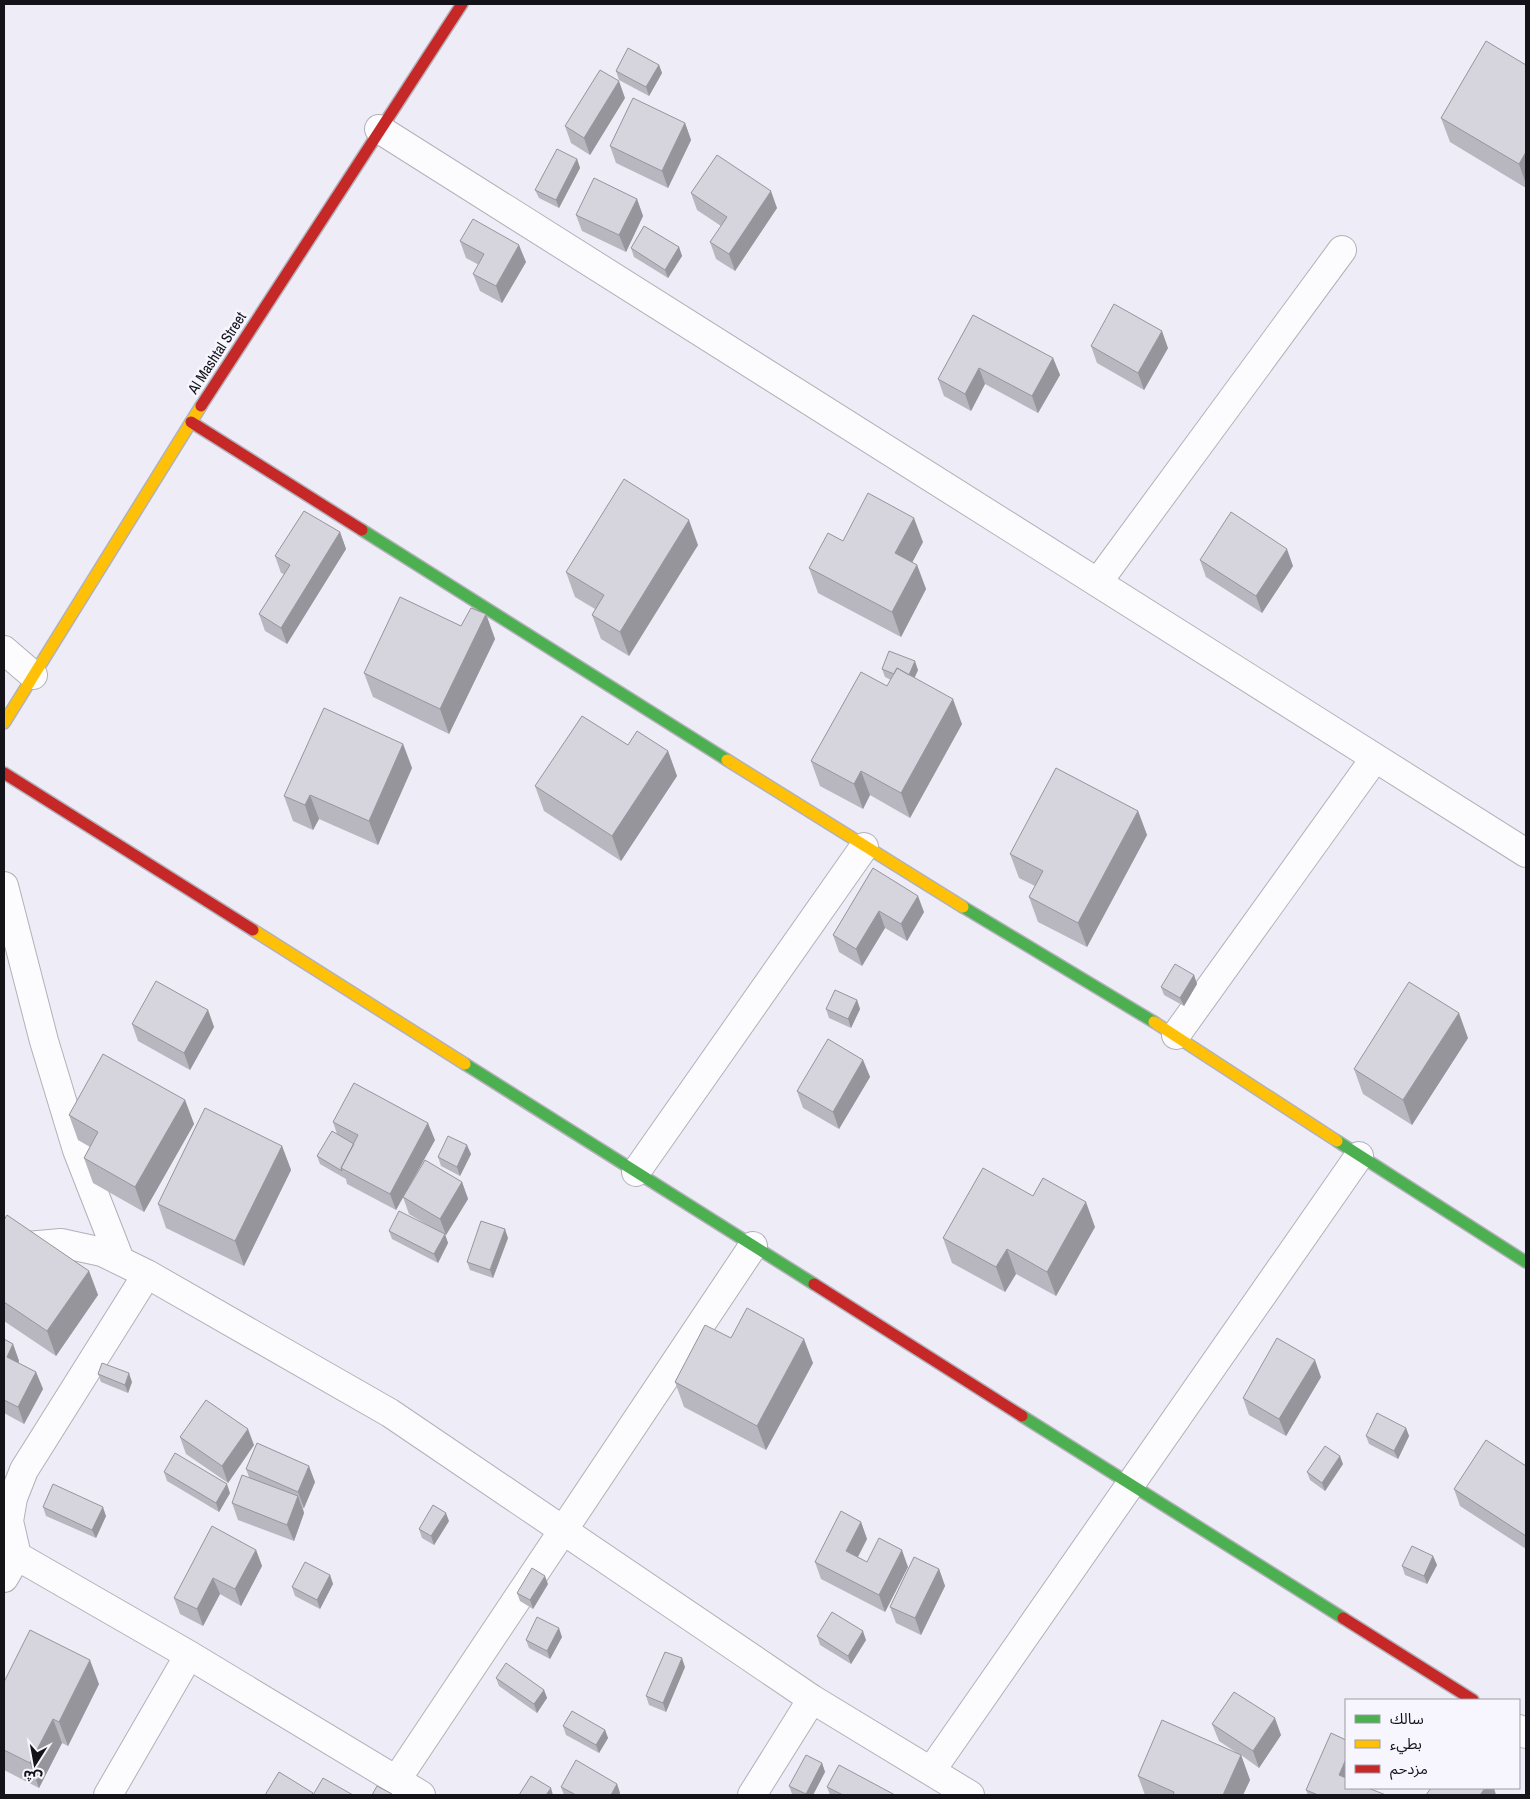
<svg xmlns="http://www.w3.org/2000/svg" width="1530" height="1799" font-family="'Archivo Narrow','Noto Sans Arabic',sans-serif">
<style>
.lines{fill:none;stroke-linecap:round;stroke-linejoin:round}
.street-casing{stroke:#b2b1b9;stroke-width:30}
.fast-casing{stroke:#b2b1b9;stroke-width:14}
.slow-casing{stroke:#b2b1b9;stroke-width:14}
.jam-casing{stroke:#b2b1b9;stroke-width:14}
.street{stroke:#fcfcfe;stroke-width:28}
.fast{stroke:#4caf50;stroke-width:11}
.slow{stroke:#ffc107;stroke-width:11}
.jam{stroke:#c62828;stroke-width:11}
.wall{fill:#b8b7bf}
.shaded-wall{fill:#96959b}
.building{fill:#d6d5de;stroke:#96959b}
.labels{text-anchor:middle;stroke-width:5;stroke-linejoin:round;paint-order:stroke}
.street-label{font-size:15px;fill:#131319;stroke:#f7f6ff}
</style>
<rect width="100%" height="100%" fill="#edecf7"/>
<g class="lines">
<g class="street-casing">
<path id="street" d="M379 129 1526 853
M1098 582 1342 250
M4 650 33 675
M4 886 44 1041 77 1150 120 1260
M1176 1035 1375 758
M636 1172 864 847
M4 1248 61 1243 102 1252 147 1274 390 1413 812 1699 970 1795
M17 1556 189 1655 421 1795
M4 1578 17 1556 9 1521 13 1498 24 1470 147 1274
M1519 1729 1526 1734
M931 1771 1359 1156
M397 1779 753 1246
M108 1795 189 1655
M752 1795 812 1699"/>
</g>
<g class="fast-casing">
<path id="fast" d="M362 530 727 760
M963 907 1154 1022
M465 1064 814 1284
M1337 1141 1526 1262
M1022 1416 1343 1618"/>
</g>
<g class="slow-casing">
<path id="slow" d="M4 723 201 406
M727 760 963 907
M253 930 465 1064
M1154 1022 1337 1141"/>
</g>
<g class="jam-casing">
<path id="jam" d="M201 406 462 4
M191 422 362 530
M4 773 253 930
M814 1284 1022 1416
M1343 1618 1473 1700"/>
</g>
<use href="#street" class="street"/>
<use href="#fast" class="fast"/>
<use href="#slow" class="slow"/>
<use href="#jam" class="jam"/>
</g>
<path class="wall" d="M659 65 662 73 649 96 619 80 616 71Z
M1526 65V188L1450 142 1441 118Z
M625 98 590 155 571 143 565 126Z
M685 123 691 140 668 188 616 163 610 146Z
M577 159 580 168 559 208 539 198 535 190Z
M691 193 777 208 735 271 716 259 710 242 721 226 697 210Z
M637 199 643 216 626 252 582 231 576 215Z
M460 241 526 262 502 303 480 291 473 274 479 265 466 258Z
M679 247 682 256 668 278 634 257 631 248Z
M973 315 1053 358 1060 375 1038 413 985 384 971 411 944 396 938 379Z
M1091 346 1168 348 1144 390 1097 363Z
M340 532 346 549 287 644 265 631 259 614 284 574 281 573 275 556Z
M843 541 923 542 912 562 917 565 926 589 901 637 818 593 809 568Z
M698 545 629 656 601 639 592 615 595 609 575 597 566 572Z
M1200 560 1293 566 1262 613 1206 577Z
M486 614 495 639 449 734 373 697 364 673Z
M882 669 918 670 914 678 962 724 910 818 870 795 863 809 820 786 811 761 887 686 891 680 885 677Z
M403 744 412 768 378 845 319 819 313 830 293 821 284 796Z
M628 745 668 751 677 776 621 861 544 811 535 786Z
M1138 811 1147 835 1087 947 1038 922 1029 897 1035 886 1019 878 1010 854Z
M873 868 924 912 907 941 885 928 862 966 839 952 833 935Z
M1194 975 1197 984 1184 1006 1164 995 1161 987Z
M857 1000 860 1009 851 1028 829 1018 826 1009Z
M208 1010 214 1027 190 1070 138 1041 132 1024Z
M1468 1038 1412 1125 1363 1094 1354 1069Z
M863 1060 870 1077 839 1129 803 1108 797 1091Z
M185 1100 194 1124 144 1212 93 1183 84 1158 90 1147 78 1140 69 1115Z
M333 1122 435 1140 408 1188 462 1182 468 1199 446 1235H445L448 1243 438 1263 392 1239 389 1231 434 1229 409 1214 403 1197 396 1210 347 1184 346 1179 320 1164 317 1156 337 1134Z
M282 1146 291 1170 244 1266 166 1228 158 1204Z
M471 1154 460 1176 441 1166 438 1157Z
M1033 1196 1095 1227 1056 1296 1016 1274 1005 1292 952 1263 943 1238Z
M4 1220 89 1271 98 1295 56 1356 4 1321Z
M508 1238 493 1278 470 1270 467 1262Z
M4 1339 13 1344 19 1361V1363L36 1372 43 1389 24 1424 4 1413Z
M813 1363 766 1450 684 1407 675 1382Z
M98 1374 132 1382 128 1393 101 1382Z
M1321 1377 1286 1436 1249 1415 1243 1398Z
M1406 1428 1409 1436 1398 1459 1369 1444 1366 1436Z
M180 1437 254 1445 228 1483 186 1454Z
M1343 1464 1325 1491 1310 1480 1307 1472Z
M1526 1466V1549L1460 1506 1454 1489Z
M246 1469 315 1482 304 1508H303L304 1513 294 1541 238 1520 232 1503 249 1477Z
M164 1472 230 1493 219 1512 167 1481Z
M43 1507 106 1516 96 1538 46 1516Z
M449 1521 434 1545 422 1538 419 1529Z
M861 1522 867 1539 858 1557 867 1562 908 1567 885 1612 821 1579 815 1562Z
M256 1550 262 1566 241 1606 220 1594 203 1626 180 1614 174 1598Z
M1433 1556 1437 1565 1427 1584 1405 1575 1402 1566Z
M939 1569 945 1586 921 1635 896 1623 890 1607Z
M330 1575 333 1584 320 1609 295 1596 292 1587Z
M548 1584 533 1609 520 1601 517 1593Z
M817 1636 866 1640 851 1664 820 1645Z
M562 1637 550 1659 529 1648 526 1640Z
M685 1667 666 1712 649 1705 646 1696Z
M496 1678 544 1690 547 1698 537 1713 499 1686Z
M4 1682 99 1684 68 1746 62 1743 39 1788 4 1770Z
M1212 1724 1281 1735 1259 1768 1241 1755 1250 1780 1243 1795H1145L1138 1776 1240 1755 1219 1741Z
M563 1726 605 1730 608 1738 599 1753 566 1735Z
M822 1763 825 1772 813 1795H794L792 1794 789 1786Z
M617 1784 620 1793 619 1795H564L561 1787Z
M827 1787 895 1795H830Z
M1346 1788 1386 1795H1308L1306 1790Z"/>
<path class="shaded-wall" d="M659 65 662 73 649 96 646 87Z
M619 81 625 98 590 155 584 138Z
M685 123 691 140 668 188 662 171Z
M1526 152V184L1519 164Z
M577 159 580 168 559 208 556 200Z
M771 191 777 208 735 271 729 254Z
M637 199 643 216 626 252 619 235Z
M519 245 526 262 502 303 496 286Z
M679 247 682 256 668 278 665 270Z
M1162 331 1168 348 1144 390 1138 373Z
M1053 358 1060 375 1038 413 1032 396Z
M979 368 985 384 971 411 965 394Z
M914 518 923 542 904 578 895 553Z
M689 520 698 545 629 656 620 632Z
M340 532 346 549 287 644 281 628Z
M1287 549 1293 566 1262 613 1256 596Z
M917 565 926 589 901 637 892 612Z
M486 614 495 639 449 734 440 709Z
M915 661 918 670 910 688 907 679Z
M953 699 962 724 910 818 901 793Z
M403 744 412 768 378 845 369 821Z
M668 751 677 776 621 861 612 836Z
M861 771 870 795 863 809 854 784Z
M310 795 319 819 313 830 305 805Z
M1138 811 1147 835 1087 947 1078 923Z
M918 896 924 912 907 941 901 924Z
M879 911 885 928 862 966 856 949Z
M1194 975 1197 984 1184 1006 1180 998Z
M857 1000 860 1009 851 1028 848 1019Z
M208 1010 214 1027 190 1070 184 1053Z
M1459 1013 1468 1038 1412 1125 1403 1100Z
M863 1060 870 1077 839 1129 833 1112Z
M185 1100 194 1124 144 1212 135 1187Z
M428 1123 435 1140 396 1210 390 1194Z
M467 1145 471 1154 460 1176 457 1167Z
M282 1146 291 1170 244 1266 235 1241Z
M462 1182 468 1199 446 1235 440 1219Z
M1086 1202 1095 1227 1056 1296 1047 1272Z
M505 1229 508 1238 493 1278 490 1270Z
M445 1234 448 1243 438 1263 434 1254Z
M1007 1249 1016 1274 1005 1292 996 1267Z
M89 1271 98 1295 56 1356 47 1331Z
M804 1339 813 1363 766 1450 757 1426Z
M13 1344 19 1361 13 1373 7 1357Z
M1315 1360 1321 1377 1286 1436 1279 1419Z
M36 1372 43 1389 24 1424 18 1407Z
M129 1373 132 1382 128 1393 125 1385Z
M1406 1428 1409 1436 1398 1459 1394 1451Z
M248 1429 254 1445 228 1483 222 1466Z
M1340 1456 1343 1464 1325 1491 1322 1483Z
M309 1466 315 1482 304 1508 298 1492Z
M227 1484 230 1493 219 1512 216 1503Z
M298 1496 304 1513 294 1541 287 1525Z
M103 1507 106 1516 96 1538 92 1530Z
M446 1513 449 1521 434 1545 431 1536Z
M861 1522 867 1539 852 1568 846 1551Z
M256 1550 262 1566 241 1606 235 1589Z
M902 1550 908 1567 885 1612 879 1595Z
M1433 1556 1437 1565 1427 1584 1424 1576Z
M939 1569 945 1586 921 1635 915 1618Z
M330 1575 333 1584 320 1609 317 1600Z
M545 1576 548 1584 533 1609 530 1600Z
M213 1578 220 1594 203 1626 197 1609Z
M559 1628 562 1637 550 1659 547 1651Z
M863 1631 866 1640 851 1664 848 1656Z
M682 1658 685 1667 666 1712 663 1703Z
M90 1660 99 1684 68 1746 59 1722Z
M544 1690 547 1698 537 1713 534 1704Z
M1275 1718 1281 1735 1259 1768 1253 1751Z
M53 1719 62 1743 39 1788 30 1763Z
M605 1730 608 1738 599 1753 596 1745Z
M1241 1755 1250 1780 1243 1795H1223Z
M1346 1759V1788L1339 1775Z
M822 1763 825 1772 813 1795H806V1794Z
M617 1784 620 1793 619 1795H611Z
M551 1788 553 1795H546Z
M1485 1788H1494L1496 1795H1480Z"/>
<path class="building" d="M1486 41 1526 65V152L1519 164 1441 118Z
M628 48 659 65 646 87 616 71Z
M600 70 619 81 584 138 565 126Z
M633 98 685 123 662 171 610 146Z
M557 149 577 159 556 200 535 190Z
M717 155 771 191 729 254 710 242 727 217 691 193Z
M594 178 637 199 619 235 576 215Z
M473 219 519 245 496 286 473 274 484 254 460 241Z
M644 226 679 247 665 270 631 248Z
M1114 304 1162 331 1138 373 1091 346Z
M973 315 1053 358 1032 396 979 368 965 394 938 379Z
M624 479 689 520 620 632 592 615 604 595 566 572Z
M868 493 914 518 895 553 917 565 892 612 809 568 828 533 843 541Z
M304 511 340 532 281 628 259 614 290 565 275 556Z
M1231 512 1287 549 1256 596 1200 560Z
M400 597 461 626 471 608 486 614 440 709 364 673Z
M889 651 915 661 909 675 897 668 894 674 882 669Z
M897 668 953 699 901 793 861 771 854 784 811 761 861 672 887 686Z
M324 708 403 744 369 821 310 795 305 805 284 796Z
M582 716 628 745 637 731 668 751 612 836 535 786Z
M1056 768 1138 811 1078 923 1029 897 1043 871 1010 854Z
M873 868 918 896 901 924 879 911 856 949 833 935Z
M1175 964 1194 975 1180 998 1161 987Z
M156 981 208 1010 184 1053 132 1024Z
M1409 982 1459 1013 1403 1100 1354 1069Z
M835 990 857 1000 848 1019 826 1009Z
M828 1039 863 1060 833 1112 797 1091Z
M103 1054 185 1100 135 1187 84 1158 98 1132 69 1115Z
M354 1083 428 1123 390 1194 341 1168 358 1135 333 1122Z
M205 1108 282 1146 235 1241 158 1204Z
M332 1131 354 1144 341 1168 342 1171 317 1156Z
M448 1136 467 1145 457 1167 438 1157Z
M425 1160 462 1182 440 1219 403 1197Z
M983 1168 1033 1196 1043 1178 1086 1202 1047 1272 1007 1249 996 1267 943 1238Z
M399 1211 445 1234 434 1254 389 1231Z
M7 1215 89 1271 47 1331 4 1302V1220Z
M481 1221 505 1229 490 1270 467 1262Z
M747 1308 804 1339 757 1426 675 1382 705 1325 731 1338Z
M1277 1338 1315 1360 1279 1419 1243 1398Z
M4 1339 13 1344 7 1357 36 1372 18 1407 4 1400Z
M102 1363 129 1373 125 1385 98 1374Z
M206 1400 248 1429 222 1466 180 1437Z
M1377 1413 1406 1428 1394 1451 1366 1436Z
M1486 1440 1526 1466V1536L1454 1489Z
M257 1443 309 1466 298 1492 246 1469Z
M1325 1446 1340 1456 1322 1483 1307 1472Z
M175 1453 227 1484 216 1503 164 1472Z
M242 1475 298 1496 287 1525 232 1503Z
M53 1484 103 1507 92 1530 43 1507Z
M433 1505 446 1513 431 1536 419 1529Z
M841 1511 861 1522 846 1551 867 1562 879 1538 902 1550 879 1595 815 1562Z
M212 1526 256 1550 235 1589 213 1578 197 1609 174 1598Z
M1412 1546 1433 1556 1424 1576 1402 1566Z
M914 1557 939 1569 915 1618 890 1607Z
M305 1562 330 1575 317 1600 292 1587Z
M532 1568 545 1576 530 1600 517 1593Z
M832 1612 863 1631 848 1656 817 1636Z
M537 1617 559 1628 547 1651 526 1640Z
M30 1630 90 1660 59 1722 53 1719 30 1763 4 1750V1682Z
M665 1652 682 1658 663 1703 646 1696Z
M506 1663 544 1690 534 1704 496 1678Z
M1234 1692 1275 1718 1253 1751 1212 1724Z
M572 1711 605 1730 596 1745 563 1726Z
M1162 1720 1241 1755 1223 1795H1173L1174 1792 1138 1776Z
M1331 1733 1346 1740V1759L1339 1775 1346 1778V1788H1368L1386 1795H1318L1306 1790Z
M806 1755 822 1763 806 1794 789 1786Z
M576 1760 617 1784 611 1795H576L561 1787Z
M839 1765 895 1795H843L827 1787Z
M279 1772 313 1793 312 1795H265Z
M531 1776 551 1788 546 1795H519Z
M323 1778 353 1795H313Z
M377 1786 392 1794 391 1795H372Z
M1431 1788H1485L1480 1795H1426Z"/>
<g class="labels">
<g class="street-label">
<text transform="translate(217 353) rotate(-57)" y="5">Al Mashtal Street</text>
</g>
</g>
<rect width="1530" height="1799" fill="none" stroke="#131319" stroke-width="10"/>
<rect x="1345" y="1699" width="175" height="90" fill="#f7f6ff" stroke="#9c9ba3"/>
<rect x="1355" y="1715" width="25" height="8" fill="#4caf50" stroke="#9c9ba3"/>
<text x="1390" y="1724" font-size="15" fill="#131319">سالك</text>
<rect x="1355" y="1740" width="25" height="8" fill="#ffc107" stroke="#9c9ba3"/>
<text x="1390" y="1749" font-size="15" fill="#131319">بطيء</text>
<rect x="1355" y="1765" width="25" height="8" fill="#c62828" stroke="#9c9ba3"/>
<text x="1390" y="1774" font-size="15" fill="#131319">مزدحم</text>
<g transform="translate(35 1764) rotate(191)" stroke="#f7f6ff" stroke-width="4" paint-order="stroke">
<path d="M0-4L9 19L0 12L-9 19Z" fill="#131319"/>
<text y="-8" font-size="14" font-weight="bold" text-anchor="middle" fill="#131319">ش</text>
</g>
</svg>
